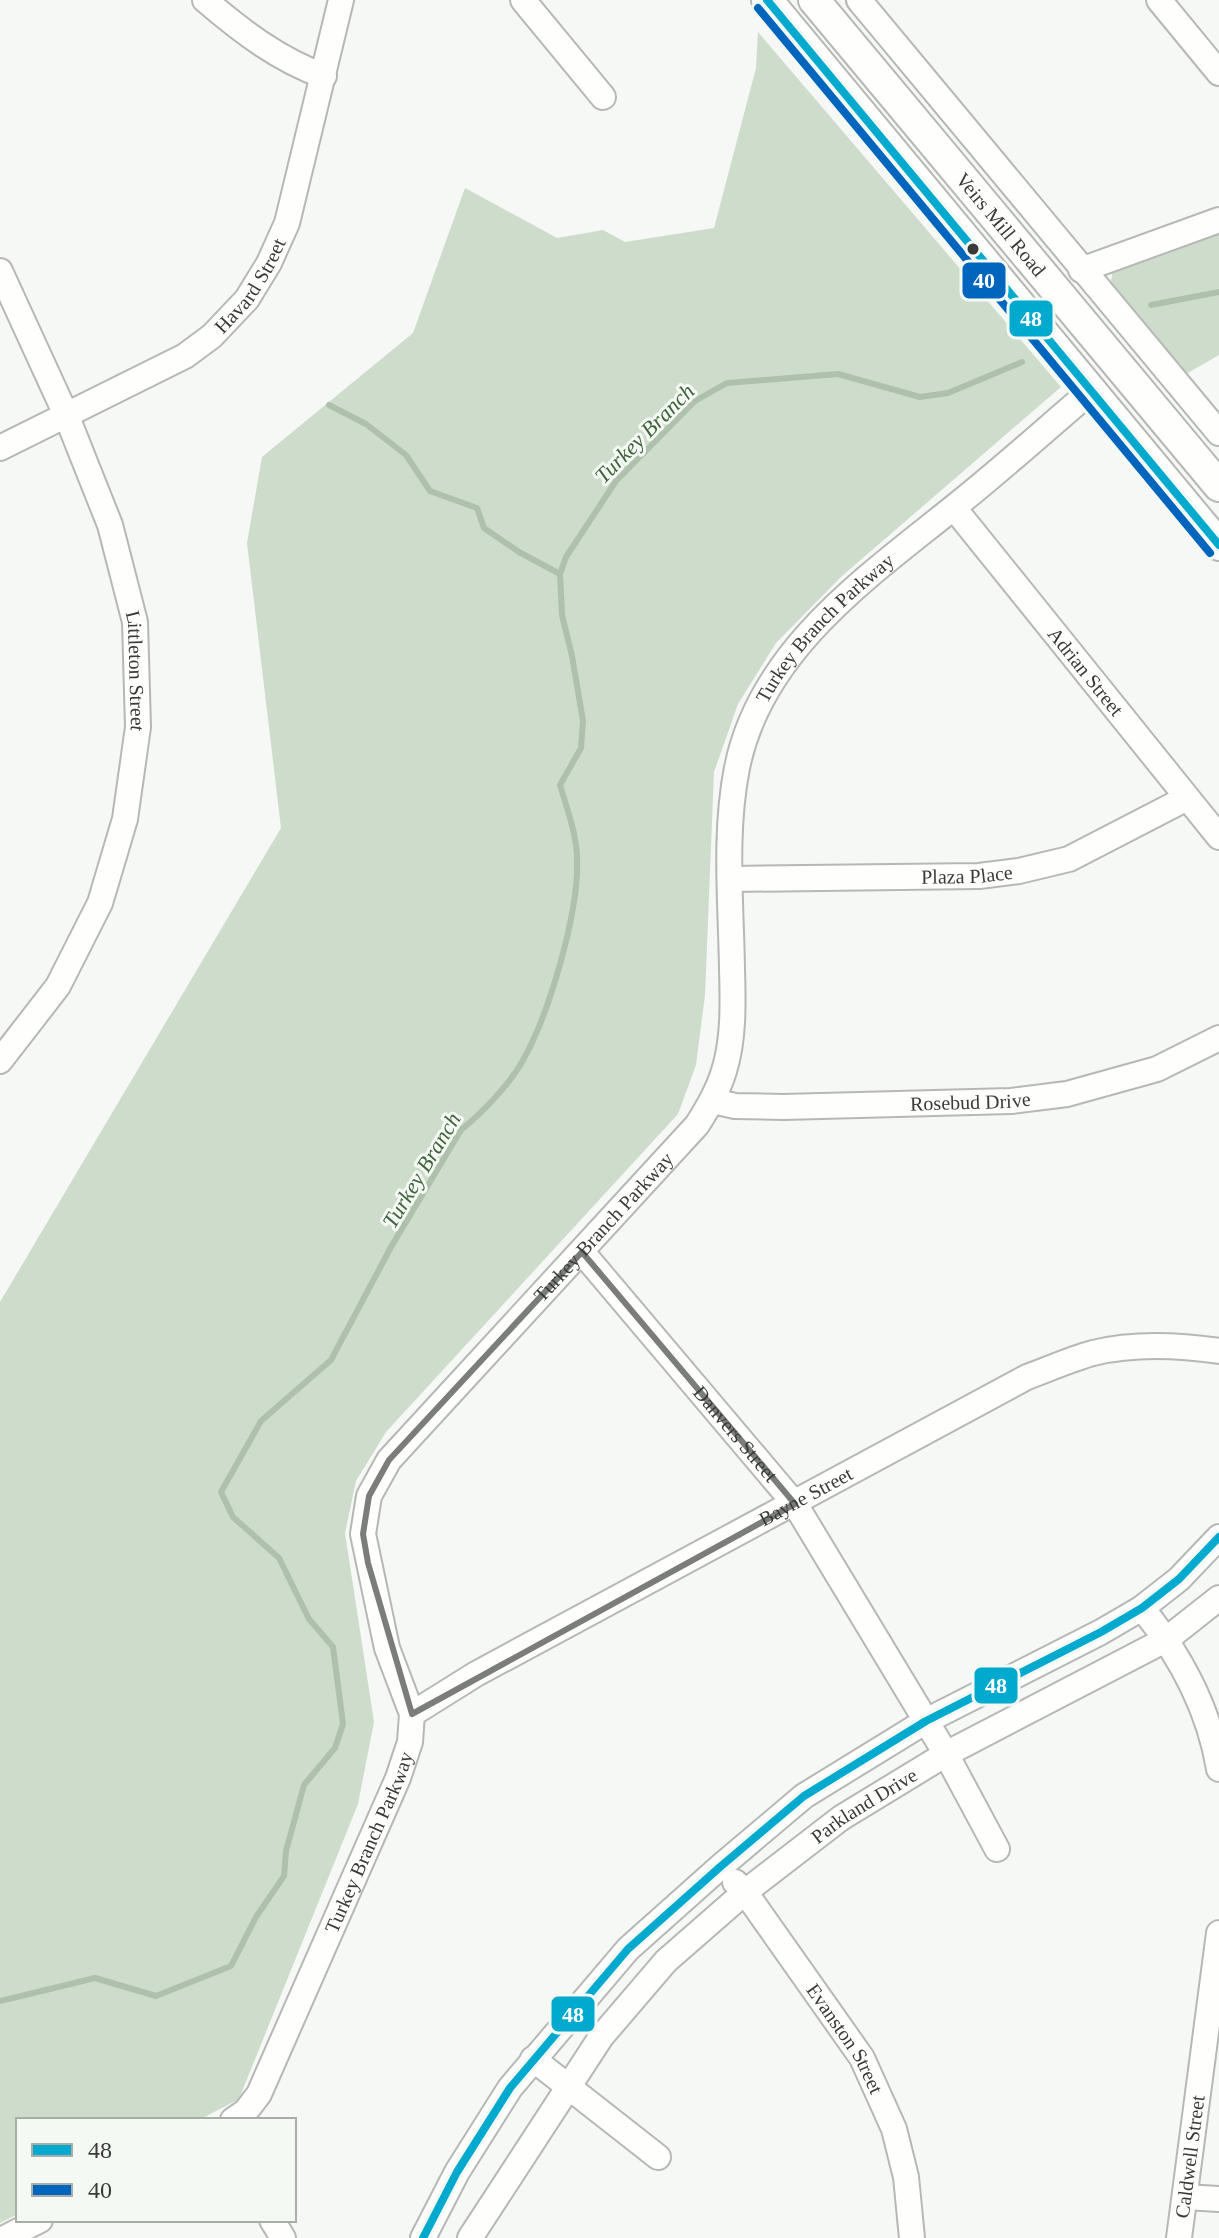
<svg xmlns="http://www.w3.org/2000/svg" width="1219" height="2238" font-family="'Times New Roman',serif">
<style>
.forest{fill:#cedccc}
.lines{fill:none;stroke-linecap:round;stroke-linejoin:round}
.stream{stroke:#afc0ad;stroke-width:6}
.minor-casing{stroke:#b6b8b6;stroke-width:28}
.major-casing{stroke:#b6b8b6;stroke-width:34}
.minor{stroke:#fefefd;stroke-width:24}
.major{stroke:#fefefd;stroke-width:30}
.bus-1-casing{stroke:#f4f9f3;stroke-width:14}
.bus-2-casing{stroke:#f4f9f3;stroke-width:14}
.bus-1{stroke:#00a9ce;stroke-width:8}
.bus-2{stroke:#0065bd;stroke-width:8}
.marked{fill:none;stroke:#7a7d7a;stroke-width:6;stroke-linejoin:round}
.bus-dot{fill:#383b38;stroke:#f4f9f3;stroke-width:3}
.labels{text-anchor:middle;stroke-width:6;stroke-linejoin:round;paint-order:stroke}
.street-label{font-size:20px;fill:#383b38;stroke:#f4f9f3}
.water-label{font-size:22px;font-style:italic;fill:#3e623a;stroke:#f4f9f3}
.line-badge{stroke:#f4f9f3;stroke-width:3}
.badge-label{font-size:22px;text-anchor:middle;font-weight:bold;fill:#fff}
</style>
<rect width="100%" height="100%" fill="#f5f8f4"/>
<path class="forest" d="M758 32 1061 387 842 576 776 643 738 704 714 772 705 995 696 1065 678 1114 386 1432 356 1481 345 1533 374 1722 358 1804 239 2099 199 2120H18V2214L0 2223V1302L281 828 247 543 262 457 413 333 465 188 557 238 603 230 625 242 714 228 756 68Z
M1219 234V355L1181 377 1110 287 1113 270Z"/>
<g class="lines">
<path class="stream" d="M1151 305 1219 292
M329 405 366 424 406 455 430 491 477 508 484 528 519 552 560 574
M0 2001 95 1978 156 1996 231 1966 256 1917 284 1876 286 1851 304 1785 335 1748 343 1724 333 1647 309 1619 279 1558 233 1517 221 1492 261 1421 331 1360 391 1247 461 1130C482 1113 509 1085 522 1062 549 1015 580 910 577 856 576 832 567 809 560 785L581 748 583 721 572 656 562 615 560 574 566 557 616 481 695 401 727 383 838 374 920 397 948 393 1022 362"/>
<g class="minor-casing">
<g id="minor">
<path d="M205 0C241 31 279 60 324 76"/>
<path d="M523 0 603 97"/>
<path d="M859 0 1219 433"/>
<path d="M1159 0 1219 73"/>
<path d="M1081 270 1219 220"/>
<path id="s1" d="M0 271 67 417 110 525 135 622 138 727 125 819 100 903 58 986 0 1061"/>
<path id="s2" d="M0 448 185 356 212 336 247 299 269 263 287 223 341 0"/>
<path id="s3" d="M954 508 1219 837"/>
<path id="s4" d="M731 879 979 876 1019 871 1069 859 1187 798"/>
<path id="s5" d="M713 1101 735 1106 783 1107 1011 1101 1067 1094 1157 1069 1219 1038"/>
<path id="s6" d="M582 1252 795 1504 946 1754 997 1849"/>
<path d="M1142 1608C1180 1655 1209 1708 1219 1769"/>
<path id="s7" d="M412 1714 476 1674 1027 1377C1049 1369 1071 1359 1093 1353 1134 1343 1178 1345 1219 1351"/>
<path id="s8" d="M735 1882 745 1892 862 2058 894 2129 906 2177 912 2238"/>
<path d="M533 2059 658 2157"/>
<path id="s9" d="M233 2120 246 2111 259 2094 398 1778 410 1742 412 1714 387 1648 363 1534 369 1496 389 1460 697 1125C708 1108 718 1091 724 1071 734 1039 733 1002 732 969 731 903 724 833 737 768 760 651 866 578 953 508 1001 470 1046 429 1092 390"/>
<path d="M1185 2197 1219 2199"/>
<path d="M272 2220 283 2238"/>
<path d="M5 2238 40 2220"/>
<path d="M423 2238 457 2172 510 2088 628 1949 720 1867 804 1796 926 1721 1101 1632 1142 1608 1179 1579 1219 1537"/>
<path id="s10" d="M470 2238 601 2037 666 1961 745 1892 841 1818 946 1754 1167 1639 1219 1598"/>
<path id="s11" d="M1179 2238 1219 1933"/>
</g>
</g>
<g class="major-casing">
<g id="major">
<path d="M767 0 1219 545"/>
<path id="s12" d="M814 0 1219 486"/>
</g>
</g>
<use href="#minor" class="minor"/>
<use href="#major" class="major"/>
<g class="bus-1-casing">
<path id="bus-1" d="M767 0 1219 545
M423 2238 457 2172 510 2088 628 1949 720 1867 804 1796 926 1721 1101 1632 1142 1608 1179 1579 1219 1537"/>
</g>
<g class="bus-2-casing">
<path id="bus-2" d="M758 8 1210 553"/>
</g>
<use href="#bus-1" class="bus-1"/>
<use href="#bus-2" class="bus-2"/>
</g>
<path class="marked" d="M582 1252 795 1504 412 1714 368 1563 363 1534 369 1496 389 1460Z"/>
<circle class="bus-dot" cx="973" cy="249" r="7"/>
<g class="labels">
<g class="street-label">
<text dy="7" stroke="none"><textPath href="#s12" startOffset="292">Veirs Mill Road</textPath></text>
<text dy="7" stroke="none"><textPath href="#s2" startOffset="304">Havard Street</textPath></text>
<text dy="7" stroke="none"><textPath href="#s9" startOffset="1704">Turkey Branch Parkway</textPath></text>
<text dy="7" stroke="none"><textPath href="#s1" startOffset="426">Littleton Street</textPath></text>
<text dy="7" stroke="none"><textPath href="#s3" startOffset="210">Adrian Street</textPath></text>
<text dy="7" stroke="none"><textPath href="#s4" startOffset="236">Plaza Place</textPath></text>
<text dy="7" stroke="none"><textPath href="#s5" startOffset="258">Rosebud Drive</textPath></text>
<text dy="7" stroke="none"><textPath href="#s9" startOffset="1032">Turkey Branch Parkway</textPath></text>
<text dy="7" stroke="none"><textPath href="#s6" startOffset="238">Danvers Street</textPath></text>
<text dy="7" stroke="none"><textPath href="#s7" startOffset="450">Bayne Street</textPath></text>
<text dy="7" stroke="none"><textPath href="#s10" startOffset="592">Parkland Drive</textPath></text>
<text dy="7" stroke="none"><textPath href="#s9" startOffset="312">Turkey Branch Parkway</textPath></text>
<text dy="7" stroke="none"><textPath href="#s8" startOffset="192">Evanston Street</textPath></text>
<text dy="7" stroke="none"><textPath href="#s11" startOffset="82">Caldwell Street</textPath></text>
</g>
<g class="water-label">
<text transform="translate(644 433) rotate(-45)" y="8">Turkey Branch</text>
<text transform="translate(421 1170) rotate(-59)" y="8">Turkey Branch</text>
</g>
</g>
<g class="line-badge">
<rect x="961" y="261" width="46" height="39" rx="8" fill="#0065bd"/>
<rect x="1008" y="299" width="46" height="39" rx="8" fill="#00a9ce"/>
<rect x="973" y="1666" width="46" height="39" rx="8" fill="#00a9ce"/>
<rect x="550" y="1995" width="46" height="38" rx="8" fill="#00a9ce"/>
</g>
<g class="badge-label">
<text x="984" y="288">40</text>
<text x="1031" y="326">48</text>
<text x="996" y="1693">48</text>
<text x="573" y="2022">48</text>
</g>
<rect x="16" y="2118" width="280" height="104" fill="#f4f9f3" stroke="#a9ada8" stroke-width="2"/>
<rect x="32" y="2144" width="40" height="12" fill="#00a9ce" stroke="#a9ada8" stroke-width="2"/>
<text x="88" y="2158" font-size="24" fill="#383b38">48</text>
<rect x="32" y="2184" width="40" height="12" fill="#0065bd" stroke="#a9ada8" stroke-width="2"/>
<text x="88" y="2198" font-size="24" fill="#383b38">40</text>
</svg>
